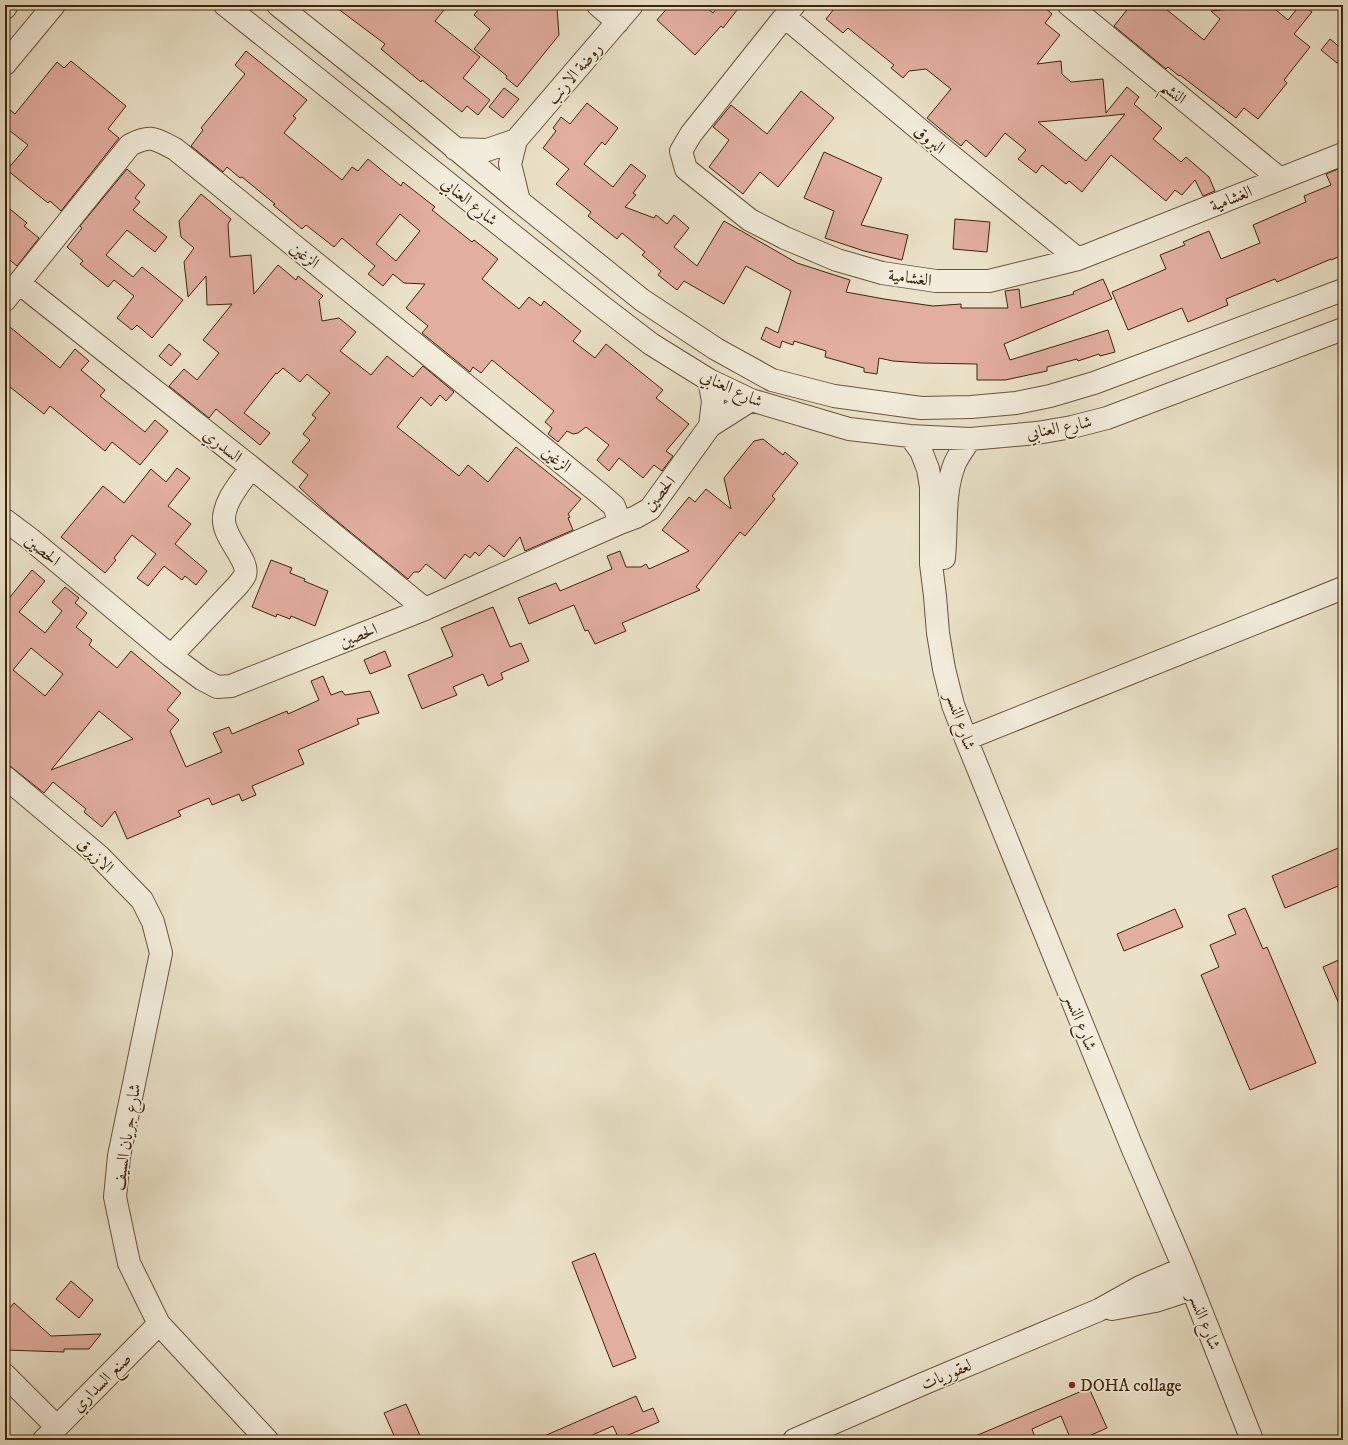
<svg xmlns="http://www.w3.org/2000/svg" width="1348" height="1445" font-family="'IM FELL DW Pica',Amiri,serif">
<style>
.building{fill:#e2aea0;stroke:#3f2409;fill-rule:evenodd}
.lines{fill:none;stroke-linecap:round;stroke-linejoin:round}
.minor-casing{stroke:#6a5439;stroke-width:24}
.minor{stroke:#f1ecdb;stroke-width:22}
.poi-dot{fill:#8f2418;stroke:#f1ecdb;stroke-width:1.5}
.labels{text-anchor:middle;stroke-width:3.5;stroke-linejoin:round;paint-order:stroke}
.street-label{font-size:17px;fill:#3f2409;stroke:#f1ecdb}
.poi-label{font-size:17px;fill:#3f2409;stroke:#f1ecdb;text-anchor:start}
</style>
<rect width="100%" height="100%" fill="#eae2c8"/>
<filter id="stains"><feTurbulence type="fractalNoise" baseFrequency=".005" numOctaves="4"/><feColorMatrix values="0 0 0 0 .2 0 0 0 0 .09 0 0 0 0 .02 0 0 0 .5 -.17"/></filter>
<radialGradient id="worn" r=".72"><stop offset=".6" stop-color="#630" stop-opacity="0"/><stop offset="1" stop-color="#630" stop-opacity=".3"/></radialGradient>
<path class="building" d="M333 5H448L435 21 480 57 463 78 490 100 478 115 467 106 462 112 422 80 421 82 381 49 385 44Z
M482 5H553L557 8 559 35 517 87 506 78 507 76 474 49 490 29 474 15Z
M670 5H703L713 13 719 5H741L723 28 721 26 695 55 657 20Z
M837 5H1042L1052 14 1045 23 1060 35 1037 64 1061 61 1062 74 1071 82 1103 79 1106 113 1127 87 1139 97 1134 104 1162 128 1153 139 1181 162 1186 157 1209 177 1215 191 1203 196 1195 180 1182 195 1175 190 1166 201 1111 155 1082 192 1069 181 1066 184 1042 165 1036 173 1018 159 1026 150 1005 133 986 157 966 140 961 146 927 118 951 89 926 69 909 71 903 78 891 68 894 65 848 28 843 33 826 19ZM1125 114 1086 161 1038 122 1106 116Z
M1131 5H1161L1204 40 1220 19 1211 11 1270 5 1288 20 1300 5H1303L1312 12 1294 34 1310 47 1284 80 1287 83 1258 119 1244 108 1236 118 1180 75 1179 76 1168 67 1166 69 1114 26Z
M1330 39 1343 50V55L1337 63 1321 50Z
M246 51 307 100 293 116 296 118 284 133 342 180 352 167 358 171 368 159 401 186 403 182 435 207 432 210 472 242 474 240 498 259 482 279 519 309 529 297 541 306 544 301 581 331 573 341 595 358 606 344 663 390 656 398 689 424 666 451 673 456 662 471 654 465 643 478 619 458 609 471 597 460 609 445 586 427 578 433 573 434 567 431 558 442 548 434 552 428 545 422 554 411 492 360 481 373 473 367 470 372 422 333 428 326 406 308 425 284 404 283 393 274 383 286 368 274 375 266 342 238 334 247 306 225 302 229 273 205 275 204 242 177 240 178 227 167 223 172 191 146 203 130 201 128 245 74 235 65ZM400 214 420 231 396 261 376 244Z
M71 61 126 106 108 129 119 138 61 211 50 201 48 203 7 170 28 145 5 127V106L15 114 57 62 64 68Z
M504 88 519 99 503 118 489 107Z
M801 91 834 118 778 187 760 172 743 194 709 167 729 140 713 127 731 105 767 134Z
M587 103 618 128 605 145 602 142 584 164 613 187 631 164 646 176 633 193 636 195 625 207 654 218 656 215 667 224 674 215 689 228 674 247 697 266 724 221 797 263 850 280 846 292 884 299 933 306 961 304V308H1008L1005 291 1019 289 1021 308 1074 294 1073 292 1103 279 1112 299 1004 344 1010 360 1108 330 1115 352 1100 356 1099 354 1078 361 1077 359 1047 367V371L1005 380H977V364L922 363 893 361 879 358 877 374 864 372V368L825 357 826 351 794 341 793 345 782 341 780 348 773 345 761 339 766 327 778 333 791 291 746 266 724 304 684 281 677 290 658 275 661 271 642 255 645 252 622 233 617 239 588 216 591 212 556 184 569 169 543 148 556 131 553 128 561 117 570 124Z
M824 152 882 178 861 225 908 235 902 260 864 251 825 238 834 211 804 198Z
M1343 167V255L1331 260V259L1277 282 1275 279 1226 299 1228 305 1188 322 1182 308 1128 330 1112 292 1166 269 1160 255 1185 245 1183 242 1209 231 1221 259 1260 243 1253 225 1306 202 1304 196 1331 185 1326 174Z
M127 169 145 185 135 198 140 202 133 210 167 237 155 252 127 230 106 255 133 277 142 267 183 300 152 338 137 325 132 330 117 318 134 296 114 280 108 287 80 264 83 261 67 247 82 228 80 226Z
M201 194 231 219 228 224 230 257 251 255 254 294 278 265 296 280 298 276 323 296 319 300 322 321 339 318 356 332 340 351 371 375 387 356 413 377 423 366 454 392 446 401 440 395 431 406 421 397 397 427 459 476 468 465 488 482 516 447 581 499 568 514 570 517 568 518 573 530 525 551 520 537 504 557 489 545 479 556 475 552 470 558 465 554 445 579 426 564 419 572H414L408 579 327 513 299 487 308 475 292 462 310 440 303 434 316 418 312 415 330 393 307 374 300 382 283 368 277 374 276 373 244 413 270 433 260 445 216 409 209 418 169 386 184 369 197 380 219 353 203 340 232 304 207 305 206 276 188 297 184 262 194 248 181 237 179 221Z
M5 205 27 223 24 226 39 238 17 266 5 256Z
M955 219 990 222 987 252 953 249Z
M5 323 60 368 75 349 89 361 81 370 105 390 100 396 145 432 155 420 168 431 140 465 112 442 105 451 50 406 44 414 5 383Z
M169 344 181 354 171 366 159 356Z
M763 439 783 455 785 452 798 463 772 496 775 499 745 536 740 532 696 587 700 590 622 623 626 631 595 644 588 630 585 631 574 605 529 624 518 598 556 583 560 591 612 569 607 556 620 551 626 567H641L646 564 649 569 689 551 662 530 689 497 695 502 706 489 731 509 724 478 754 441Z
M177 468 190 478 168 506 191 524 175 544 207 571 196 585 185 576 182 580 164 566 148 586 137 578 156 554 132 535 114 558 116 560 105 573 61 537 103 486 124 503 151 469 166 482Z
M271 560 292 568 290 573 305 579 304 581 328 591 315 626 291 616 290 619 277 614 276 617 252 607Z
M32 570 45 581 19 612 45 633 62 611 52 602 65 587 79 598 75 603 87 613 76 627 92 640 89 645 117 668 131 651 181 693 167 710 179 720 170 731 186 767 222 752 213 733 229 727 232 734 287 711 288 714 319 700 311 681 323 676 331 695 342 691 345 695 370 691 379 713 357 719 359 724 298 750 304 764 252 786 256 795 242 801 239 794 212 805 209 798 178 811 181 816 127 839 115 811 102 827 84 812 86 809 53 782 44 793 5 762V600L6 602ZM31 648 63 674 45 696 13 670ZM99 711 133 739 51 770Z
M493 607 510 647 521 643 529 661 501 673 503 679 488 686 483 674 453 687 457 695 422 709 408 675 453 656 441 628Z
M385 651 391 666 370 674 364 660Z
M1343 846V884L1285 908 1272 876Z
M1245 908 1263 949 1267 947 1316 1063 1250 1090 1201 975 1219 967 1210 945 1236 934 1228 915Z
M1175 909 1183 927 1124 951 1117 934Z
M1343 958V1013L1323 967Z
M595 1253 636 1358 613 1367 572 1262Z
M71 1281 93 1300 79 1318 56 1299Z
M14 1303 51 1336 101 1334 89 1349H64V1352L5 1350V1314Z
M1089 1388 1107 1428 1080 1440H1071L1061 1416 1032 1429 1036 1440H966Z
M636 1396 643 1412 653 1408 659 1422 619 1439 613 1426 581 1440H535Z
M406 1404 422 1440H396L384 1413Z"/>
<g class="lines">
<g class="minor-casing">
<path id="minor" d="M225 5 599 304 651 344 709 380 751 400 849 429 910 436 970 439 1037 433 1072 427 1107 418 1343 329
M278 5 397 100 519 201 642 300 716 349 772 380 834 396 921 408 971 407 1016 403 1050 396 1094 383 1343 290
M598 5 618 22
M794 5 691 134 681 151 686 169 750 220 785 238 837 260 882 273 936 281H989L1078 259 1343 154
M1069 5 1280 179
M5 8 7 5
M785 17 944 150 1078 259
M5 64 54 5
M455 149 487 150 516 140
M519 201 510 164 516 140 632 5
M19 283 251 467 425 609
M5 300 130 145C152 134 155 139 175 149L600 494 614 506 620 523
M709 380 713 401 710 426
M910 436 921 451 928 469 931 487V564L935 596 938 633 944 669 953 705 966 739 1132 1147 1184 1268 1252 1440
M5 520 29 538 171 656 202 679 217 687 231 686 425 609 620 523 636 517 650 509 710 426 751 400
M944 558C947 527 943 492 955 463 959 454 965 447 970 439
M171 656 238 585C240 582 244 578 245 575 250 560 222 537 224 518 225 499 241 483 251 467
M966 739 1343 588
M5 777 99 856 142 900 153 922 161 953 119 1156 115 1197 129 1263 159 1324 267 1440
M1112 1309 1155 1301 1192 1289
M5 1375 57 1427
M44 1440 159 1324
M794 1440 925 1383 1099 1310 1140 1287 1184 1268"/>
</g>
<use href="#minor" class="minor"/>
</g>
<circle class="poi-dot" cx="1072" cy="1385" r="4"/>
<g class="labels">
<g class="street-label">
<text transform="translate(574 73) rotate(-49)" y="6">روضة الارنب</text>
<text transform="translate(1174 92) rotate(39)" y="6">النشم</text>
<text transform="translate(930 139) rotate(40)" y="6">البروق</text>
<text transform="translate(1231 198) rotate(-22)" y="6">الغشامية</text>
<text transform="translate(470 201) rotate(39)" y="6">شارع العنابي</text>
<text transform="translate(305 255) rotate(39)" y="6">الزغين</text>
<text transform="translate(910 277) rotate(8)" y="6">الغشامية</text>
<text transform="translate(732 388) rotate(25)" y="6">شارع العنابي</text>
<text transform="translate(1059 427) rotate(-11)" y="6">شارع العنابي</text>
<text transform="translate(223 445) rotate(38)" y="6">السدري</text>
<text transform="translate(557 459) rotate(39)" y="6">الزغين</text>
<text transform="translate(659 493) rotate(-50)" y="6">الحصين</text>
<text transform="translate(43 550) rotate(39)" y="6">الحصين</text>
<text transform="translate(358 635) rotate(-22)" y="6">الحصين</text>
<text transform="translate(961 721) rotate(71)" y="6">شارع النسر</text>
<text transform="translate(96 855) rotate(43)" y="6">الازيرق</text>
<text transform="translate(1081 1022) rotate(68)" y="6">شارع النسر</text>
<text transform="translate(126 1137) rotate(-81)" y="6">شارع جريان السيف</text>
<text transform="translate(1205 1321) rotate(68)" y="6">شارع النسر</text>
<text transform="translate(946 1374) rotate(-23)" y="6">لعقوريات</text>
<text transform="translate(101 1382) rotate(-45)" y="6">صنع السداري</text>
</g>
<g class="poi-label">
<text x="1080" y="1391">DOHA collage</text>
</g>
</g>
<rect width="1348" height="1445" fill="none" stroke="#eae2c8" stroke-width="20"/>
<rect x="6" y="6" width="1336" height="1433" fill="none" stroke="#3f2409" stroke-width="2"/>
<rect x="10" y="10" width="1328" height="1425" fill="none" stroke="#3f2409"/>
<rect width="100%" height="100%" filter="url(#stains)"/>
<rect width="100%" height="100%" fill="url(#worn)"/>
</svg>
